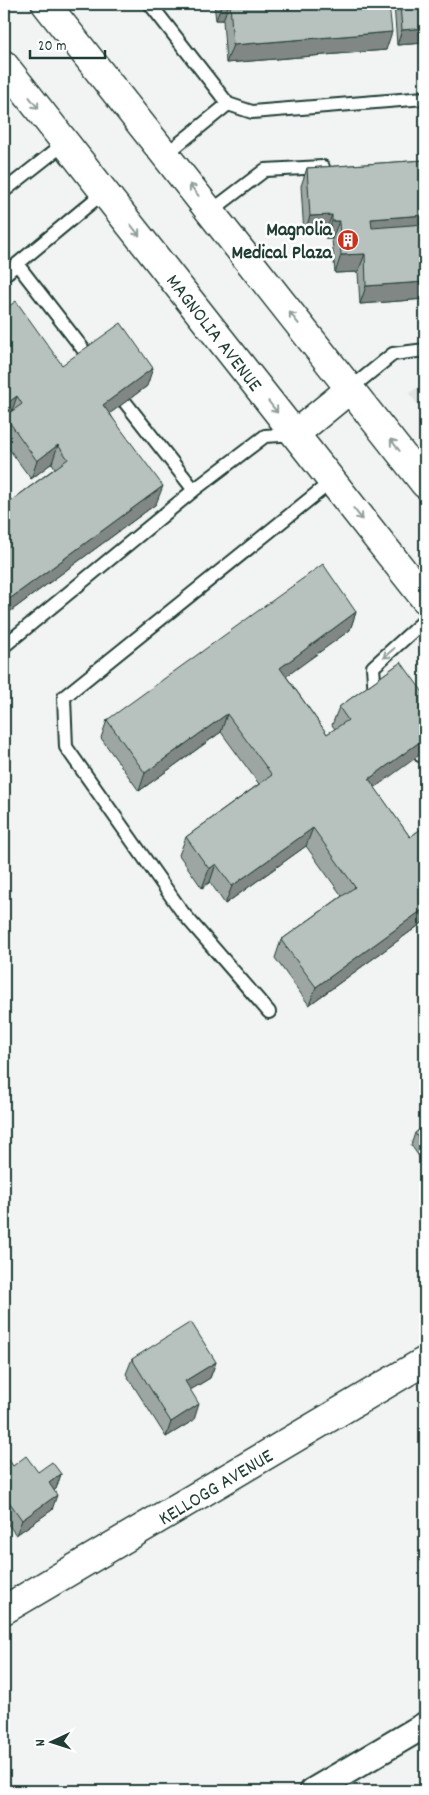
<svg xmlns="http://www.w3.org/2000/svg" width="429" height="1795" font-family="Dekko,sans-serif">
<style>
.built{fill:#e0e4e3}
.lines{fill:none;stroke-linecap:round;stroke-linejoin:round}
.service-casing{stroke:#1f3d34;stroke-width:16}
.minor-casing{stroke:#1f3d34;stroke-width:29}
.tertiary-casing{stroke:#1f3d34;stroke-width:31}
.primary-casing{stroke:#1f3d34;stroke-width:31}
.service{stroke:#fff;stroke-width:12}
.minor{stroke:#fff;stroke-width:25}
.tertiary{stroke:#fff;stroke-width:28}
.primary{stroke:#fff;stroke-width:28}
.wall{fill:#9da6a3;stroke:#1f3d34}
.shaded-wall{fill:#808784;stroke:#1f3d34}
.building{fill:#b7c1bd;stroke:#1f3d34}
.oneway{stroke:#8f9e9a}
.labels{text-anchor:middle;stroke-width:5;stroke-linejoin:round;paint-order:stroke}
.poi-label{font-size:20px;font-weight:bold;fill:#1f3d34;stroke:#fff;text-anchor:end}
.street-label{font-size:20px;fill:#1f3d34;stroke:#fff}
</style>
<rect width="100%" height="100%" fill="#f2f3f3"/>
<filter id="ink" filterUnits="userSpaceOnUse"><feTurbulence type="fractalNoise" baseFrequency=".02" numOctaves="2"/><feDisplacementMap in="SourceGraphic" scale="10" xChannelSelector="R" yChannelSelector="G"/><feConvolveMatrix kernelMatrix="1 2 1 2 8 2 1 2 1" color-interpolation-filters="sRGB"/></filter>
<g filter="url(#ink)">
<path class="built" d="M425 383V414L409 393Z"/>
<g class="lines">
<g class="service-casing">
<path id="service" d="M150 4 228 104 165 155
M228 104 252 112 425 98
M4 191 65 143
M210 212 265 170 323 167
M17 264 90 358
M4 275 104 192
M350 389 393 354 425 350
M125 402 194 490
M4 646 194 490 265 436 295 434
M375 695 373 667 425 620
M420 755 425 754
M269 1012 183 913 66 747 64 697 332 481"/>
</g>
<g class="minor-casing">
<path id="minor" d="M313 1791 425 1725"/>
</g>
<g class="tertiary-casing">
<path id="tertiary" d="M4 1610 425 1361"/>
</g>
<g class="primary-casing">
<path id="primary" d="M46 4 425 484
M4 65 425 599
M295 434 350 389"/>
</g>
<use href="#service" class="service"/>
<use href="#minor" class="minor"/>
<use href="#tertiary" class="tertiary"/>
<use href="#primary" class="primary"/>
</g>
<path class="wall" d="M214 4H389L386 50 226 63 223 20H216Z
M394 4H425V43L397 45Z
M425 160V299L360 304 358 272 335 273 332 239H326L325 233 304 234 301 186 307 168Z
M4 310 62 365 147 386 110 413 156 504 4 616V506L55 468 52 463 31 479 4 442Z
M356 612 350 630 286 676 327 734 335 729 332 725 339 707 401 662 375 788 410 837 425 826V921L309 1005 275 958 281 940 342 896 306 846 225 904 210 882 202 888 179 855 186 837 259 784 221 732 139 791 101 738 107 720Z
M425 1126V1165L411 1145 415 1133Z
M132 1359 216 1362 210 1378 190 1390 194 1420 166 1437 126 1374Z
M4 1460 13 1466 38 1472 61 1474 56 1489 54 1490 52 1510 16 1535 4 1519Z"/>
<path class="shaded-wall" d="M222 4H229L223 20H216Z
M425 28V43L397 45 402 30Z
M392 32 386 50 226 63 233 45Z
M332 215 325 233 304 234 310 216Z
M425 215V232L364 237 371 219Z
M332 221H339L332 239H326Z
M365 254 358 272 335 273 341 255Z
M425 282V299L360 304 366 286Z
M153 368 147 386 97 423 103 405Z
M17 396 11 414 5 416 4 419V406Z
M58 445 52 463 31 479 37 461Z
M163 486 156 504 4 616V603Z
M356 612 350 630 273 686 280 668Z
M227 714 221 732 139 791 145 773Z
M425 738V751L362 797 369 779Z
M313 828 306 846 225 904 232 886Z
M216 864 210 882 202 888 209 869Z
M425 908V921L309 1005 316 987Z
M216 1362 210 1378 179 1397 185 1381Z
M199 1404 194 1420 166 1437 171 1422Z
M61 1474 56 1489 43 1498 49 1483Z
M57 1495 52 1510 16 1535 22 1520Z
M10 1503 4 1519V1508Z"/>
<path class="building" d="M230 4H389L392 32 233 45Z
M400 4H425V28L402 30Z
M425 160V215L371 219 372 228 425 224V282L366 286 365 254 341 255 339 221H332V215L310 216 307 168Z
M16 301 62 365 121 323 153 368 103 405 163 486 4 603V506L68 459 58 445 37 461 5 416 22 404 17 396 4 406V310Z
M323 564 356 612 280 668 327 734 348 720 339 707 401 662 425 695V738L369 779 410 837 425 826V908L316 987 281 940 355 887 313 828 232 886 216 864 209 869 186 837 272 775 227 714 145 773 107 720Z
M425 1126V1148L415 1133Z
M191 1322 216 1362 185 1381 199 1404 171 1422 132 1359Z
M26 1456 38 1472 52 1462 61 1474 49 1483 57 1495 22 1520 10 1503 4 1508V1460L7 1457 13 1466Z"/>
<defs><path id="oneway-shaft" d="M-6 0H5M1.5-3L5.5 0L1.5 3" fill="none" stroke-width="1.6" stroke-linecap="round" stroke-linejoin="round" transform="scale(1.25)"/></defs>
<g class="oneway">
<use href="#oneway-shaft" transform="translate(34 103) rotate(52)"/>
<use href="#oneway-shaft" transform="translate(194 190) rotate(-128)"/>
<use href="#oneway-shaft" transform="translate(135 230) rotate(52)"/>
<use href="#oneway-shaft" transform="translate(294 318) rotate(-128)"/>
<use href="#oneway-shaft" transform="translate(273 407) rotate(52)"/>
<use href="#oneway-shaft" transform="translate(395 445) rotate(-128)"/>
<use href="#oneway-shaft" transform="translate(358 514) rotate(52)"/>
<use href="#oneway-shaft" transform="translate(389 653) rotate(139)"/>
</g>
</g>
<defs>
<g id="building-disc" transform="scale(1.125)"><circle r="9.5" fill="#c8321e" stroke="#fff"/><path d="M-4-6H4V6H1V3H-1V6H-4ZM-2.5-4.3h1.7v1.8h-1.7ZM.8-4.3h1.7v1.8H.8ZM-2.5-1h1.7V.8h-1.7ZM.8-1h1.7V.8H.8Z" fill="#fff"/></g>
</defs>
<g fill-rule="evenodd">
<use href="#building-disc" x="348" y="240"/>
</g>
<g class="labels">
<g class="poi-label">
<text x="332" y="235">Magnolia<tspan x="332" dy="23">Medical Plaza</tspan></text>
</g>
<g class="street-label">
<text transform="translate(215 332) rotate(52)" y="7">MAGNOLIA AVENUE</text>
<text transform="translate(215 1486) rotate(-31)" y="7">KELLOGG AVENUE</text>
</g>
</g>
<rect width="429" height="1795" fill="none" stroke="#fff" stroke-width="20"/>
<rect x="10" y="10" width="409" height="1775" fill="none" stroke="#1f3d34" stroke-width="2" filter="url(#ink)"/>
<g transform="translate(52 1742) rotate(266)" stroke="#ffffff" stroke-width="4" paint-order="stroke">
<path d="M0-4L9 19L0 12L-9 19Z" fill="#1f3d34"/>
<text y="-8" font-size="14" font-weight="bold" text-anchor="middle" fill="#1f3d34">N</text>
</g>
<path d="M30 50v8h75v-8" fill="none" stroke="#1f3d34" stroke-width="2.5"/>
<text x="38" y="50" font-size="15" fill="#1f3d34" stroke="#ffffff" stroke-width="4" paint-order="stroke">20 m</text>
</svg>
